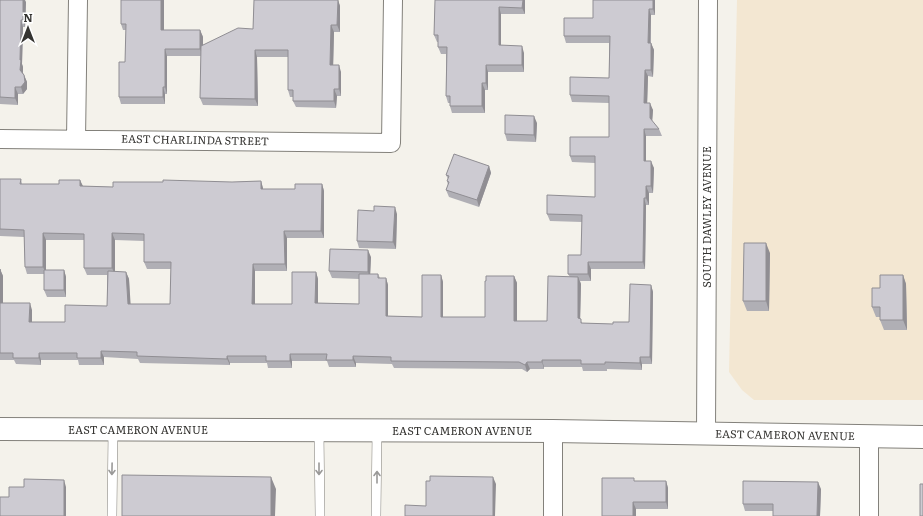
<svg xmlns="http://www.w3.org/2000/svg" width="923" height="516" font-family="Literata,serif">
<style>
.education{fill:#f3e7d2}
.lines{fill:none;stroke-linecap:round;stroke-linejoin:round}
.service-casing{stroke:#83817b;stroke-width:10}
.minor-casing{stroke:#83817b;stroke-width:20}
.secondary-casing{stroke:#83817b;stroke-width:24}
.service{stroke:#fff;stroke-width:9}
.minor{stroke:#fff;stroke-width:18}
.secondary{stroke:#fff;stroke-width:22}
.wall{fill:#b0afb5;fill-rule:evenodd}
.shaded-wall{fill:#908e93}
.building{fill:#cdcbd2;stroke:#908e93}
.oneway{stroke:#9a9998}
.labels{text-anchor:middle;stroke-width:3;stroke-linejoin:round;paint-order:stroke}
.street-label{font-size:11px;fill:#343330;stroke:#fff}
</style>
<rect width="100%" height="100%" fill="#f4f2eb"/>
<path class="education" d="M737 0H923V400H754L742 390 729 372Z"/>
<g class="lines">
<g class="service-casing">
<path id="service" d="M319 430 320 516
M112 516 113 430
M376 516 377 431"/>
</g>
<g class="minor-casing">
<path id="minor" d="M0 139 391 143 393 0
M76 139 78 0
M706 434 708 0
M553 516V431
M869 516V436"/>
</g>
<g class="secondary-casing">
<path id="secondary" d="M0 429 553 431 923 437"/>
</g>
<use href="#service" class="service"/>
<use href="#minor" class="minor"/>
<use href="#secondary" class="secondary"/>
</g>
<path class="wall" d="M0 0 26 2 25 27H23L22 64 23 67V73L27 82V89L23 94H18V105L0 104Z
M164 0V30H200L203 37V45L253 29 254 0H338L340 6V32H334L333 65 341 72V96H337L336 108 296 107 293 101V97H290L288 90V57H257L258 106 203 105 200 98 201 56H167V94H165V104H121L119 97 125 62 126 30H123L121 24Z
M435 0H525V14H501V45L524 53V72H488V90H485V113H452L450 106V103H448L446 96V54H441L438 47V42H437L434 35Z
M655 0V15H651V43L654 50 653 77 648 76 647 103 653 110 652 121 659 129 662 136H646V161L654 168 653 193H649V205H646L645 269H591V281H580L581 284 580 319 582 323 613 324 629 322 651 285 653 292 652 364H642V370L607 369V371H583L582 367H544V369H530L527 372 522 369 394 368 392 364 356 363V367H329L327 361H292V368H268L267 363H230V365L140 363 138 359 104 357V365H79L78 360H41V365L16 364 14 360H0V269L3 276V303L32 310V322H65L107 306V275H87L84 268V240H46V270H64L66 277V297H47L44 290V274H27L25 267 24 237 0 236V179H21L22 184H59L80 180 82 186 113 187 163 182H232L261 181 263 189H295L322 184 324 191V238H287V271H255V304H292L316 272 318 279V303L359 304V279L332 278 329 271 371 257 370 274H378L380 278H386L388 285V316L422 317 441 275 443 282V317H485L514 276 517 283V321H547L570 277 568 274 581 255 582 222 550 221 547 214 595 197V163L572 162 570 156 609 137V103L572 102 570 95 609 78V43H566L564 36 593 18ZM115 240 144 241V262L147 269H171L170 304H130L129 279 126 272H115Z
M537 123 536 142 507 141 505 134Z
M489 166 491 173 479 207 449 197 446 190 448 185 447 181 448 179 446 175Z
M374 211 397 214 396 249 359 248 357 241Z
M770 253 769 311H747L743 301Z
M903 275 906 284 907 330H884L880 320V317H876L872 307 880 288Z
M635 481H666L668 488V509H636V516H602Z
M821 489 820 516H773V511H745L743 504Z"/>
<path class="shaded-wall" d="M23 0H25L26 2 25 27 23 20Z
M161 0H164V37L161 30Z
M338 0 340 6V32L337 25Z
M523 0H525V14L522 8Z
M653 0H655V15L653 9Z
M499 7 501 14V52L499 45Z
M649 9 651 15 650 50 648 43Z
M21 20 23 27 22 64 23 67V77L20 70V60Z
M331 25 334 32 333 72 330 65Z
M200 30 203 37V56L200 49Z
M651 43 654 50 653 77 651 70Z
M522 46 524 53V72L522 65Z
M165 49 167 56V94L165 87Z
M255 50 257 57 258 106 255 99Z
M339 65 341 72V96L339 89Z
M486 65 488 72V90L486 83Z
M645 70 648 76 647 109 644 103Z
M24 75 27 82V89L23 94 21 87Z
M482 83 485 90V113L482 106Z
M15 87 18 94V105L15 98Z
M163 87 165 94V104L163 97Z
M334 89 337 96 336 108 334 101Z
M650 103 653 110 652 124 650 118Z
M534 116 537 123 536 142 534 135Z
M644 129 646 136V168L644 161Z
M651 161 654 168 653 193 651 186Z
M489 166 491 173 479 207 477 200Z
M80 180 83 186H80Z
M261 181 263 188V196L261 189Z
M322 184 324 191V238L321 231Z
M646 186 649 193V205L646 198Z
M644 198 646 205 645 269 643 262Z
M395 207 397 214 396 249 393 242Z
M284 231 287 238V271L285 264Z
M43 233 46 240V274L43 267Z
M112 233 115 240V275L112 268Z
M766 243 770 253 769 311 766 301Z
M368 250 371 257 370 279 368 272Z
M588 262 591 269V281L588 274Z
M253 264 255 271V310L252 304Z
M0 269 3 276V310L0 303Z
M64 270 66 277V297L64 290Z
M126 272 129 279 131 310 128 304Z
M316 272 318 279V310L315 303Z
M441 275 443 282V324L441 317Z
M903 275 906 284 907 330 903 320Z
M514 276 517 283V328L514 321Z
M578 277 581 284 580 325 578 318Z
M386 278 388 285V323L386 316Z
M651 285 653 292 652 364 650 357Z
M30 303 32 310V329L29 322Z
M101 351 104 357V365L101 358Z
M39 353 41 360V365L39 358Z
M290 354 292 361V368L290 361Z
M227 356 230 363V365L227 359Z
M353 356 356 363V367L353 360Z
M640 357 642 364V370L640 363Z
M542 360 544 367V369L542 362Z
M527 362 530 369 527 372 525 365Z
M271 477 276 489 275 516H271Z
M493 477 496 484 495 516H493Z
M64 480 66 487V516H64Z
M666 481 668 488V509L666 502Z
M818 482 821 489 820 516H817Z
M633 502 636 509V516H633Z"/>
<path class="building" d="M0 0H23V20H21L20 60H21L20 70 24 75 25 82 21 87H15V98L0 97Z
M121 0H161V30H200V49H165V87H163V97H119V62H125L126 24H121Z
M254 0H338L337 25H331L330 65H339V89H334V101H293V90H288V50H255V99L200 98 201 46 238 28 253 29Z
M435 0H523L522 8 499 7V45L522 46V65H486V83H482V106H450V96H446L447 47H438V35H434Z
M593 0H653V9H649L648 43H651V70H645L644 103H650V118L659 129H644V161H651V186H646V198H644L643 262H588V274H568V255H581L582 215 547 214V195L595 197V156H570V137H609V96L570 95V77L609 78 610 36H564V18H593Z
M505 115 534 116V135L505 134Z
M454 154 489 166 477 200 446 190 449 182 447 181 449 176 446 175Z
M0 179H21L20 184H59V180H80V186L113 187V182H163V180L232 182 261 181V189H295V184H322L321 231H284L285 264H253L252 304H292V272H316L315 303 359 304V274H378V278H386V316L422 317V275H441V317H485V281H486V276H514V321H547L548 276 578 277V318L581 319V323L613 324V322H629L630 284 651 285 650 357H640V363L605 362V364H581V360H542V362H527L525 365 519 362 391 361V357L353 356V360H326L327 354H290V361H266V356H227V359L137 356V352L101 351V358H77V353H39V358H13V353H0V269V303H30L29 322H65V305L107 306 108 271 126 272 128 304H170L171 262H144V234L112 233V268H84V234L43 233V267H25L24 230 0 229Z
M374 206 395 207 393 242 357 241 358 210 374 211Z
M744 243H766V301H743Z
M330 249 368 250V272L329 271Z
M44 270H64V290H44Z
M880 275H903V320H880V307H872V288H880Z
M122 475 271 477V516H122Z
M430 476 493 477V516H405V505L426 506V481H430Z
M602 478H634V481H666V502H633V516H602Z
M24 479 64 480V516H0V497H9V487H24Z
M743 481 818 482 817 516H773V504H743Z
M920 484H923V516H920Z"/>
<defs><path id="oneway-shaft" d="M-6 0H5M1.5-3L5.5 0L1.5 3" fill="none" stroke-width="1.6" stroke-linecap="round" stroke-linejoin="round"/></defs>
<g class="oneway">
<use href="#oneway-shaft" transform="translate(112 469) rotate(91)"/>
<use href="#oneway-shaft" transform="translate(319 469) rotate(90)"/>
<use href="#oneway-shaft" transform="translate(377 477) rotate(-90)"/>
</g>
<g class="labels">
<g class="street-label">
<text transform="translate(195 140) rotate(1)" y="4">EAST CHARLINDA STREET</text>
<text transform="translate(707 217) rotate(-90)" y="4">SOUTH DAWLEY AVENUE</text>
<text x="138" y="434">EAST CAMERON AVENUE</text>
<text x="462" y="435">EAST CAMERON AVENUE</text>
<text transform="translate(785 435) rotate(1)" y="4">EAST CAMERON AVENUE</text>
</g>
</g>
<g transform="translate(28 28)" stroke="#ffffff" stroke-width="3" paint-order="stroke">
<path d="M0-3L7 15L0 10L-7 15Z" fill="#343330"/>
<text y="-6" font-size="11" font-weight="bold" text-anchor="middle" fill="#343330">N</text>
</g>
</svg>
